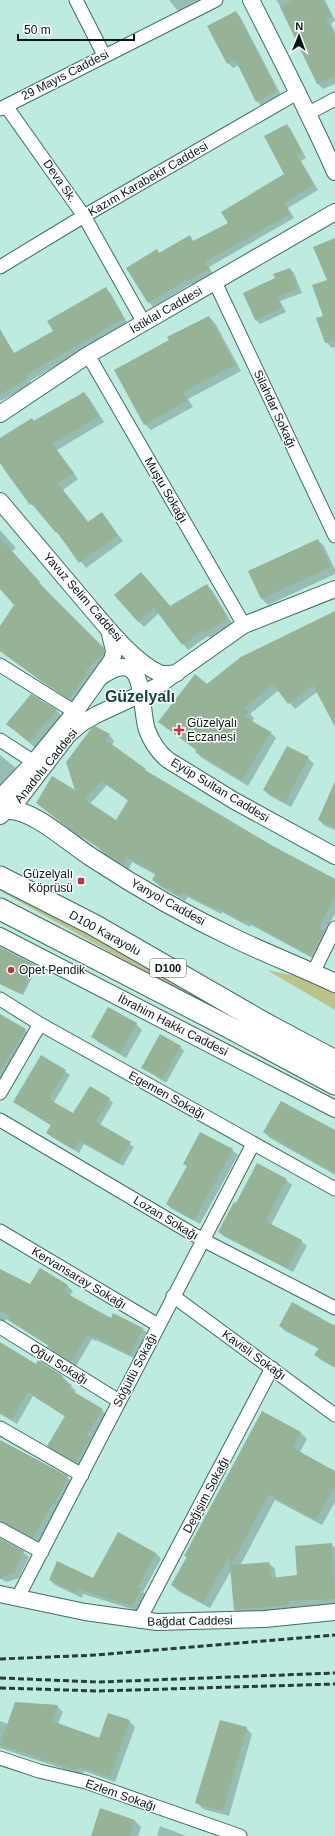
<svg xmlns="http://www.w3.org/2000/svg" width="335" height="1836" font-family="Arial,sans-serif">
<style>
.green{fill:#bbc28a}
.shadow{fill:#0003;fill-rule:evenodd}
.building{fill:#96b398;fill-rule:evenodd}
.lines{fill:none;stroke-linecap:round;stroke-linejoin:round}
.minor-casing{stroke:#416b62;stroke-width:15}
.tertiary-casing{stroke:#416b62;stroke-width:18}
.secondary-casing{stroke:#416b62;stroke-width:20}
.trunk-casing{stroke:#416b62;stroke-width:23}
.minor{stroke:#fff;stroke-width:13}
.tertiary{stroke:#fff;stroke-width:16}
.secondary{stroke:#fff;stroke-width:18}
.trunk{stroke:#fff;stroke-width:21}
.rail{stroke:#273d39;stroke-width:3;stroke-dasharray:6 3;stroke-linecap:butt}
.poi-dot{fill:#c33249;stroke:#fff;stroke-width:1.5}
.labels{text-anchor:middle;stroke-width:3;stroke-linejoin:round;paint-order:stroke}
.shield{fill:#fff;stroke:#515d5a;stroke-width:1}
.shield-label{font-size:11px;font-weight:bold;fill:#061714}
.street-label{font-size:12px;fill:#061714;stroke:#fff}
.poi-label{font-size:12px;fill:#061714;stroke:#fff;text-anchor:start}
.district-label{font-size:16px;font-weight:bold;fill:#19443c;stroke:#fff}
</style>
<rect width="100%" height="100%" fill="#bdebe0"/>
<path class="green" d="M0 879 335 1061V1074L184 993 0 891Z
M267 970 309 979 335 992V1010Z"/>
<path class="shadow" d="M169 0H199L178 11Z
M276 0H325L335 20 331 24 335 32V84L323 89 317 83 279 4Z
M236 12 241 18 282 97 262 107 257 101 239 65 233 68 228 63Z
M287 125 291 130 306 158 301 161 318 190 288 208 294 218 209 267 213 274 193 285 191 284 153 307 149 302 157 251 160 253 189 237 194 242 229 223 285 174Z
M335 239V347L332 348 326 342 325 316Z
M290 269 294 273 302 293 280 301 286 312 260 324 256 320 244 294 276 279Z
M105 288 111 294 128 324 30 381 33 384 0 401V345L6 342 15 354 54 331Z
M209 317 215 323 241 371 188 399 193 407 151 430 145 424 170 340Z
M84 393 89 398 104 422 57 450 78 479 63 490 89 523 101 513 123 541 86 568 38 509 31 504 0 461V439Z
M0 530 16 548 12 551 45 589 44 590 109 655 75 704 0 651V627L16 605 0 588Z
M318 540 324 546 335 570V574L268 605 262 599Z
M147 579 171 607 206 585 212 590 233 625 210 638 208 636 188 650 159 613 144 627 138 621Z
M335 612V725L317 692 295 709 279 690 250 714 254 718 252 722 270 732 276 738 248 786 202 758 196 752 197 751 160 722 241 657Z
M31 695 57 711 66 720 39 751 8 724Z
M109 735 114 741 112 745 149 774 272 847 335 879V913L325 933 329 937 316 960 251 925 250 927 222 912 221 914 188 897 185 901 159 886 153 880 156 875 132 862 129 869 105 855 100 849 76 834 37 803 76 792 67 762ZM107 785 129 801 117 821 90 804Z
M287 747 308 758 314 764 291 807 270 796 264 790Z
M0 755 16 768 1 791 0 790Z
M335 784V830L325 826 319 820Z
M2 949 37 968 23 995 0 984V952Z
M0 1015 25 1030 30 1035 0 1086Z
M136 1024 142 1030 126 1058 98 1042 92 1036Z
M180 1047 184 1051 166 1083 143 1068Z
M42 1056 70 1075 54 1102 55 1103 74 1115 109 1099 113 1103 100 1125 134 1147 123 1166 84 1144 79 1153 52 1137 47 1133 52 1126 14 1102Z
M335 1131V1175L270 1138 264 1132Z
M232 1150 238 1155 200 1224 172 1209 167 1204 188 1167 184 1164Z
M286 1180 292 1185 271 1225 301 1241 307 1246 293 1272 225 1237 219 1232 236 1204Z
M40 1269 68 1286 73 1291 70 1296 111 1320 114 1315 143 1329 148 1334 136 1359 96 1340 95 1341 92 1339 76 1366 53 1352 49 1346 6 1319 0 1327V1270L30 1286Z
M333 1324 335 1325V1368L321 1360 316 1355 319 1349 285 1331 280 1326 332 1325Z
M0 1344 36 1366 63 1377 68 1382 67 1383 76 1391 75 1393 102 1410 107 1415 91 1441 95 1444 81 1467 53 1451 48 1446 66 1417 33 1396 17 1424 0 1414Z
M262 1413 301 1433 307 1439 300 1452 335 1472V1502L322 1525 275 1500 240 1566 269 1563 275 1569 276 1578 298 1576 332 1545 335 1548V1604L295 1607V1611L241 1616 235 1609 232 1569 210 1608 178 1591 172 1585Z
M0 1441 67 1477 72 1482 39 1542 0 1521Z
M0 1542 23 1552 29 1557 19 1578 7 1582 0 1579Z
M156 1553 161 1559 143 1592 146 1595 138 1611 83 1594 82 1598 55 1585 50 1580 94 1579Z
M57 1706 63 1712 58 1724 100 1739 129 1721 135 1727 115 1782 84 1771 82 1775 0 1748V1721L8 1724Z
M246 1728 252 1734 229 1816 203 1809 197 1803Z
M135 1821 141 1827 138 1836H92Z
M160 1826 186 1836H157Z"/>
<path class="building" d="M293 0H323L331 16 326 18 335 37V76L317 84 280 7Z
M236 11 277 91 256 102 235 59 227 64 207 26Z
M287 124 303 153 297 156 314 185 284 203 290 214 205 262 209 269 187 281 186 280 148 303 126 268 157 249 159 253 190 235 193 241 228 223 221 212 284 174 264 136Z
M335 238V343L333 340 325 343 316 318 323 316 312 285 327 280 313 247Z
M290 268 298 289 277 297 282 308 255 320 243 293 275 278 273 274Z
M106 287 124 318 26 375 28 379 0 394V329L14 353 53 331 47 321Z
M209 316 235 365 183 392 187 401 144 425 114 370 169 340 167 337Z
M84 392 99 416 52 444 74 473 58 484 88 522 102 512 118 535 79 563 57 532 56 533 32 504 30 505 6 472 0 463V438L32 418 34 421Z
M0 538 40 582 39 583 104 648V653L85 672 87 674 69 699 41 681 0 651V626L14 605 0 589Z
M318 539 331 567 261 599 248 571Z
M141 572 170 606 207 584 228 619 204 633 202 630 182 645 154 608 138 622 114 595Z
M335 611V727L313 685 288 704 273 684 244 708 249 711 245 717 271 732 242 780 195 752 197 750 158 722 195 674 207 684 241 657Z
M31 694 57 710 29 742 6 724Z
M95 726 110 734 106 740 146 769 145 770 273 846 335 879V896L319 928 324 931 311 956 246 920 244 923 216 907 215 909 182 892 180 896 152 880 156 873 127 857 123 864 99 849 100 847 70 829 36 803 52 776 75 790 66 762 91 729ZM101 781 128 800 116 820 84 799Z
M287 746 309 757 285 802 263 790Z
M335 781V828L318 820Z
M0 947 35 965 21 994 0 984Z
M108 1007 137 1023 120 1053 91 1037Z
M0 1014 26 1029 0 1072Z
M160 1034 181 1046 162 1079 141 1068Z
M41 1055 66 1070 50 1097 52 1098 50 1100 73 1113 90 1086 110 1098 96 1122 131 1142 119 1163 80 1140 74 1150 46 1133 51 1125 13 1102Z
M281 1101 335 1130V1173L263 1132Z
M200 1132 233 1149 194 1220 166 1204 187 1166 183 1164Z
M257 1163 287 1179 266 1219 268 1220 267 1222 302 1240 287 1268 218 1232 234 1202 236 1203Z
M40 1268 68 1285 64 1292 111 1318 113 1313 143 1328 130 1355 91 1335 90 1337 87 1335 71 1362 47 1347 48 1345 9 1320 11 1316 0 1311V1269L30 1284Z
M292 1302 335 1326V1367L314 1355 319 1348 279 1326Z
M0 1342 36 1364 38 1360 63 1376 61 1379 72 1385 69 1389 103 1409 86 1436 90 1438 76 1462 47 1446 65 1416 28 1392 12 1419 0 1413Z
M262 1411 301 1432 293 1448 335 1471V1486L316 1520 269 1494 231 1565 269 1562 271 1578 297 1575 295 1546 332 1543 335 1599 289 1601V1605L234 1610 229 1556 203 1603 171 1585 187 1557 184 1556Z
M0 1440 68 1476 54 1505 52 1504 33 1538 0 1521Z
M118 1532 156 1553 138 1587 141 1588 132 1606 78 1589 76 1593 49 1580 57 1561 93 1578Z
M0 1538 24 1551 14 1573 0 1578Z
M15 1702 58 1705 52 1721 99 1738 108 1713 130 1720 110 1777 78 1766 76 1770 0 1745Z
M220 1720 247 1727 223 1811 195 1803Z
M100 1808 135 1820 130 1836H91Z"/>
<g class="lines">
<g class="minor-casing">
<path id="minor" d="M76 0 104 55
M6 106 84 216 144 323
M0 109 216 0
M309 113 335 99
M0 267 84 216 297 93
M215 282 335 536
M88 355 244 625
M0 665 75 712
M0 740 34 762
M313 973 335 928
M0 999 40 1024 335 1189
M0 1093 40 1024
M0 1120 203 1240 335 1308
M0 1231 158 1325
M173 1296 335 1415
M0 1327 119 1401
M0 1428 82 1475
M0 1529 42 1552
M18 1597 253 1144
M139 1621 272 1368
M0 1758 39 1771 86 1782 240 1836"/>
</g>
<g class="tertiary-casing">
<path id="tertiary" d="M251 0C280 57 309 113 335 172
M0 414 88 355 335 212
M0 501C27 533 54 565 81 597 101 620 131 660 159 673 165 675 171 674 177 673
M102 676C148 644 139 706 147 730 152 743 158 752 168 760L233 800 335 856
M0 798 34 762 75 712 112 660 114 651 109 630
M0 816 19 799 68 735 82 723 98 714 156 687 244 625 335 589
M0 936 335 1109
M0 1594 85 1612 157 1622 265 1619 335 1612"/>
</g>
<g class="secondary-casing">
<path id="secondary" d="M8 810C33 809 69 843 91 857 138 888 187 916 238 940 270 955 303 968 335 983"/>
</g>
<g class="trunk-casing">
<path id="trunk" d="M0 877 94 925 264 1023 335 1061
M0 909 219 1022 335 1084"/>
</g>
<use href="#minor" class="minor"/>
<use href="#tertiary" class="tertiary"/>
<use href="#secondary" class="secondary"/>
<use href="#trunk" class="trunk"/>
<path class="rail" d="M0 1659 96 1655 335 1635
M0 1678 99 1682 335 1673
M0 1688 99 1691 335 1684"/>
</g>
<g class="poi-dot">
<path d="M177 724h4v4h4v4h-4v4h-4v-4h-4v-4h4z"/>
<rect x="77" y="877" width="8" height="8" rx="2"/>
<circle cx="11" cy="970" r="4"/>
</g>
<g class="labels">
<rect class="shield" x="150" y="959" width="36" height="18" rx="3"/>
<g class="shield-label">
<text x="168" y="972">D100</text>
</g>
<g class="street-label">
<text transform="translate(65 75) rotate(-27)" y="4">29 Mayıs Caddesi</text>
<text transform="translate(148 179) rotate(-30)" y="4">Kazım Karabekir Caddesi</text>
<text transform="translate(60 181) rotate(55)" y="4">Deva Sk.</text>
<text transform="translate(166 310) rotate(-30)" y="4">İstiklal Caddesi</text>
<text transform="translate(275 409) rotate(65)" y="4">Silahdar Sokağı</text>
<text transform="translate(166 490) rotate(60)" y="4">Muştu Sokağı</text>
<text transform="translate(83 597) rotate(49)" y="4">Yavuz Selim Caddesi</text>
<text transform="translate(46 766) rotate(-51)" y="4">Anadolu Caddesi</text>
<text transform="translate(220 790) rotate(31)" y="4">Eyüp Sultan Caddesi</text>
<text transform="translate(168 902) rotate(29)" y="4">Yanyol Caddesi</text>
<text transform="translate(105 933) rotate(29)" y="4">D100 Karayolu</text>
<text transform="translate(173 1025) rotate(27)" y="4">İbrahim Hakkı Caddesi</text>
<text transform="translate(167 1095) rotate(29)" y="4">Egemen Sokağı</text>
<text transform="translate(166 1218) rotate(31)" y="4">Lozan Sokağı</text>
<text transform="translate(79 1278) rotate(31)" y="4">Kervansaray Sokağı</text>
<text transform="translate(254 1355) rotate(36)" y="4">Kavisli Sokağı</text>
<text transform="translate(59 1364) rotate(32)" y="4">Oğul Sokağı</text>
<text transform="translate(135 1370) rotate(-63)" y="4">Söğütlü Sokağı</text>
<text transform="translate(206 1495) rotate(-62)" y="4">Değişim Sokağı</text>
<text transform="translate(190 1621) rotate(-1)" y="4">Bağdat Caddesi</text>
<text transform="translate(121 1795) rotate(19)" y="4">Ezlem Sokağı</text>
</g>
<g class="poi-label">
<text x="187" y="727">Güzelyalı<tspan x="187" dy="14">Eczanesi</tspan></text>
<text x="73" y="878" text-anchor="end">Güzelyalı<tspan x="73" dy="14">Köprüsü</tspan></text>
<text x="19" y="974">Opet Pendik</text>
</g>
<g class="district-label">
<text x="140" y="702">Güzelyalı</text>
</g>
</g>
<g transform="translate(299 36) rotate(1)" stroke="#ffffff" stroke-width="3" paint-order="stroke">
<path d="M0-3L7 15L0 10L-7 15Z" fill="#061714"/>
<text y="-6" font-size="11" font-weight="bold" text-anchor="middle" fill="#061714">N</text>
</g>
<path d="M18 34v6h116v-6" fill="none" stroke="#061714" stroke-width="2"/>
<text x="24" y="34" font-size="12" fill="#061714" stroke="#ffffff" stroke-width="3" paint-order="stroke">50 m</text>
</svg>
